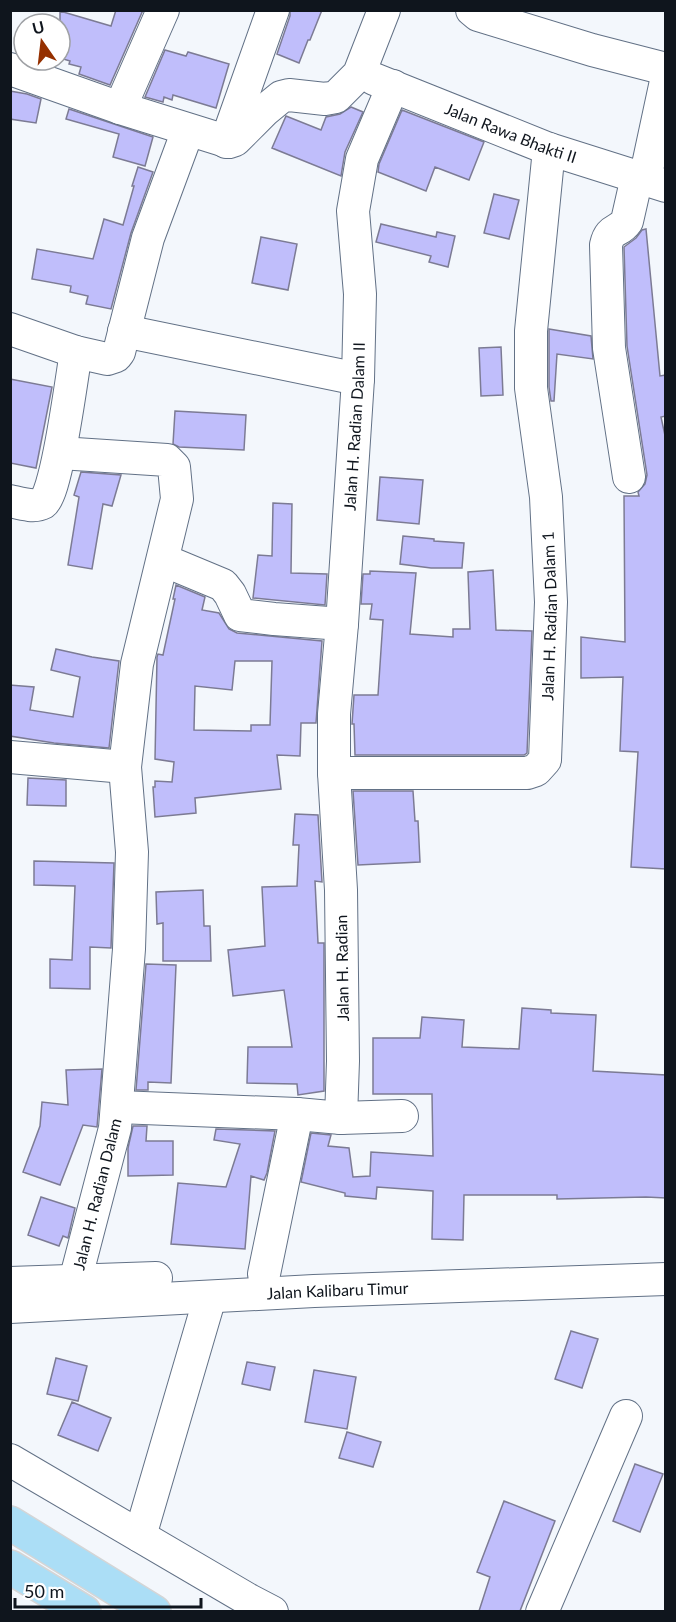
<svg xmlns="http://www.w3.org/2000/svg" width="676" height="1622" font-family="Lato,sans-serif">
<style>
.building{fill:#c0befb;stroke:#7c7b94;stroke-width:1.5;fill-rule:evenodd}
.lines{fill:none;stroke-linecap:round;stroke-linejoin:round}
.minor-casing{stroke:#627186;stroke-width:34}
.highway-casing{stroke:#d4d5d6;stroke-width:36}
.minor{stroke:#fff;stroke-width:32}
.highway{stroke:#abdef6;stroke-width:33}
.labels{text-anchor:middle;stroke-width:6;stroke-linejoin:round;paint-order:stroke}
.street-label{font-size:16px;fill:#0f151d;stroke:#fff}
</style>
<rect width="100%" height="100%" fill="#f3f7fc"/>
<path class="building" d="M116 10H143L110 85 79 74 81 67 69 64 70 61 60 58V11L111 26Z
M290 10H322L310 40H308L299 63 277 54 290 16Z
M165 50 186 56 188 52 229 64 216 108 173 95 172 100 164 97 163 102 145 97Z
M10 91 27 94 41 99 36 123 10 119Z
M351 107 363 112 345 152 341 176 272 148 286 116 321 130 326 117 340 114Z
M69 109 153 137 145 166 113 157 119 134 66 119Z
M402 110 484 142 469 180 435 167 426 191 378 172 379 164Z
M138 167 153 172 131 233 111 309 86 304 88 296 70 292 71 286 32 279 37 249 93 259 104 219 123 225 134 186H132Z
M494 194 519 200 509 239 484 233Z
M381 224 436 237 437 232 455 236 448 267 429 262 431 256 376 242Z
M646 229 660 376 666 375V416L661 417 666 440V869L631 867 638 752 620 751 623 677 581 678V637L625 642 624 496H639L638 492 645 484 647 475 627 346 624 247 636 238 642 230Z
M261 237 297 244 288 290 252 283Z
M549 329 591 336 593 359 557 354 554 401H551L549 387Z
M501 347 503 395 481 396 479 348Z
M10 379 52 387 36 468 10 463Z
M175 411 246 415 244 450 179 447 173 444Z
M81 472 121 475 112 506 103 504 92 569 68 565 79 497 74 495Z
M380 477 423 480 419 524 377 520Z
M273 503 292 504 291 573 327 574 325 605 253 598 258 555 272 556Z
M403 536 434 539V541L464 543 462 568H431L400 564Z
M493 570 496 630 532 631 527 753 524 755H355L354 724H352L354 695H378L383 620 370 619 372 604H361L363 574H370V571L416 573 410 634 453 637V629H470L468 572Z
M176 585 205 597 202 610 219 613 229 629 237 633 322 641 316 723H301L300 756 277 755 281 789 195 798 196 813 155 817 153 787H155V781L172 782 174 762 155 759 157 657 158 654 163 655 175 599H173ZM235 661H272L270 725H251V731L194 730 195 686 232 690Z
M56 649 92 657 119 661 109 748 54 743 10 736V685L34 687 30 710 73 717 80 677 51 670Z
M28 778 66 780V806L27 805Z
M353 791H413L415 821H418L420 862 358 865Z
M295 814 318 815 322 882 315 881 318 943H324V1091L298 1095 297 1084 247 1083 248 1047H292L284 990 233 996 228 950 265 946 262 887 297 886 299 845H293Z
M34 861 114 863 111 948 90 947V989L50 988V959L72 960 75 886 34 885Z
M203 890 204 926H210L211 961H163V923L157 924 156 892Z
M146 964 176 965 171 1083 148 1082V1090H136Z
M522 1008 551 1010V1013L596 1015 593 1071 666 1075V1198L646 1197 557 1199V1195H464L463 1240 432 1239 433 1191 377 1187 376 1199 345 1196V1193L301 1182 311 1133 331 1135 328 1146 349 1148 353 1177 370 1176 371 1152 433 1156 432 1094H373V1038H420L422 1017 464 1020 462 1047 519 1049Z
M102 1069 97 1127 83 1125 60 1185 23 1172 40 1126 42 1102 68 1105 66 1070Z
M133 1126H147L146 1141H173V1175L128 1176V1148Z
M216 1129 275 1131 267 1173 264 1180 251 1176 245 1249 171 1244 178 1183 226 1187 240 1144 214 1140Z
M41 1197 75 1208 68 1238 63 1236 59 1246 28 1235Z
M571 1331 598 1339 582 1388 555 1379Z
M56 1358 87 1366 78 1401 47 1394Z
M247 1362 275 1367 270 1390 242 1384Z
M314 1370 356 1377 347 1429 305 1422Z
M72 1402 111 1418 98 1451 58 1435Z
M347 1432 381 1442 373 1467 339 1458Z
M635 1464 663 1474 640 1532 613 1521Z
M504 1501 555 1521 520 1611H479L490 1577 477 1572Z"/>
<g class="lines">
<g class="minor-casing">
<g id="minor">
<path d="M472 10 478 15 592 50 666 69"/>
<path d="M10 69 120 108 229 142 235 140 264 111 281 97 289 95 325 99 336 97 359 74 384 10"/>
<path id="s1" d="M374 79 549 149 666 186"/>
<path d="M120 108 163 10"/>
<path d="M226 142 273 10"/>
<path d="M645 179 666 81"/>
<path d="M10 329 76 352 107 359 116 356 119 352 148 238 188 130"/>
<path d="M124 331 358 379"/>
<path d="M60 453 167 460 174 467 177 499 137 664 125 767 132 852 129 949 115 1128 75 1281"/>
<path d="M629 477 609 348 606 245C610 227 619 233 627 221L637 177"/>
<path d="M10 501C19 503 34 508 43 503 57 493 72 375 76 352"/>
<path d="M163 560 223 585 230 594 240 615 274 619 342 624"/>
<path d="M10 757 125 767"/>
<path id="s2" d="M334 773H527L536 770 545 760 551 602 546 497 531 388V331L549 149"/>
<path id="s3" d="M118 1107 297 1114 341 1118 343 1061 341 890 334 773V714L342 624 358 379 360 294 353 211 362 159 393 86"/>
<path d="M341 1118 402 1116"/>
<path d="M264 1274 297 1114"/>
<path d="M10 1283 156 1278"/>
<path id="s4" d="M10 1307 314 1291 666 1279"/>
<path d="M10 1460 249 1600 272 1612"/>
<path d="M140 1536 210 1297"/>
<path d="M542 1612 626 1416"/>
</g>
</g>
<g class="highway-casing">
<path id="highway" d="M10 1523 154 1612
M10 1567 84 1612"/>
</g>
<use href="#minor" class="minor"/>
<use href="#highway" class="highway"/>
</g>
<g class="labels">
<g class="street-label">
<text dy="6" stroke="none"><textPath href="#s1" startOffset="147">Jalan Rawa Bhakti II</textPath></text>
<text dy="6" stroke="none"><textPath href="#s3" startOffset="916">Jalan H. Radian Dalam II</textPath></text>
<text dy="6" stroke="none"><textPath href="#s2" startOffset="360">Jalan H. Radian Dalam 1</textPath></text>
<text transform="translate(342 968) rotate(-91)" y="6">Jalan H. Radian</text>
<text transform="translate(97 1194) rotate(-76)" y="6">Jalan H. Radian Dalam</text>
<text dy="6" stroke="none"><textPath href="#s4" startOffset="328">Jalan Kalibaru Timur</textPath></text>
</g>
</g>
<rect width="676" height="1622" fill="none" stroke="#0f151d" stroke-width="24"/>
<g transform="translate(42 42) rotate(346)"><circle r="28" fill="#ffffff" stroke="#9fa1a5" stroke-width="1.5"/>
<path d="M0-4.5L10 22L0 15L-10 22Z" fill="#953000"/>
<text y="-9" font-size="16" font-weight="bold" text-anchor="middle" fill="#0f151d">U</text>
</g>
<path d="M15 1598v9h186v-9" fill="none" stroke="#0f151d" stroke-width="3"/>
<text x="24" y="1598" font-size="18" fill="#0f151d" stroke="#ffffff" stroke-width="4.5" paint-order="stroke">50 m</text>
</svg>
